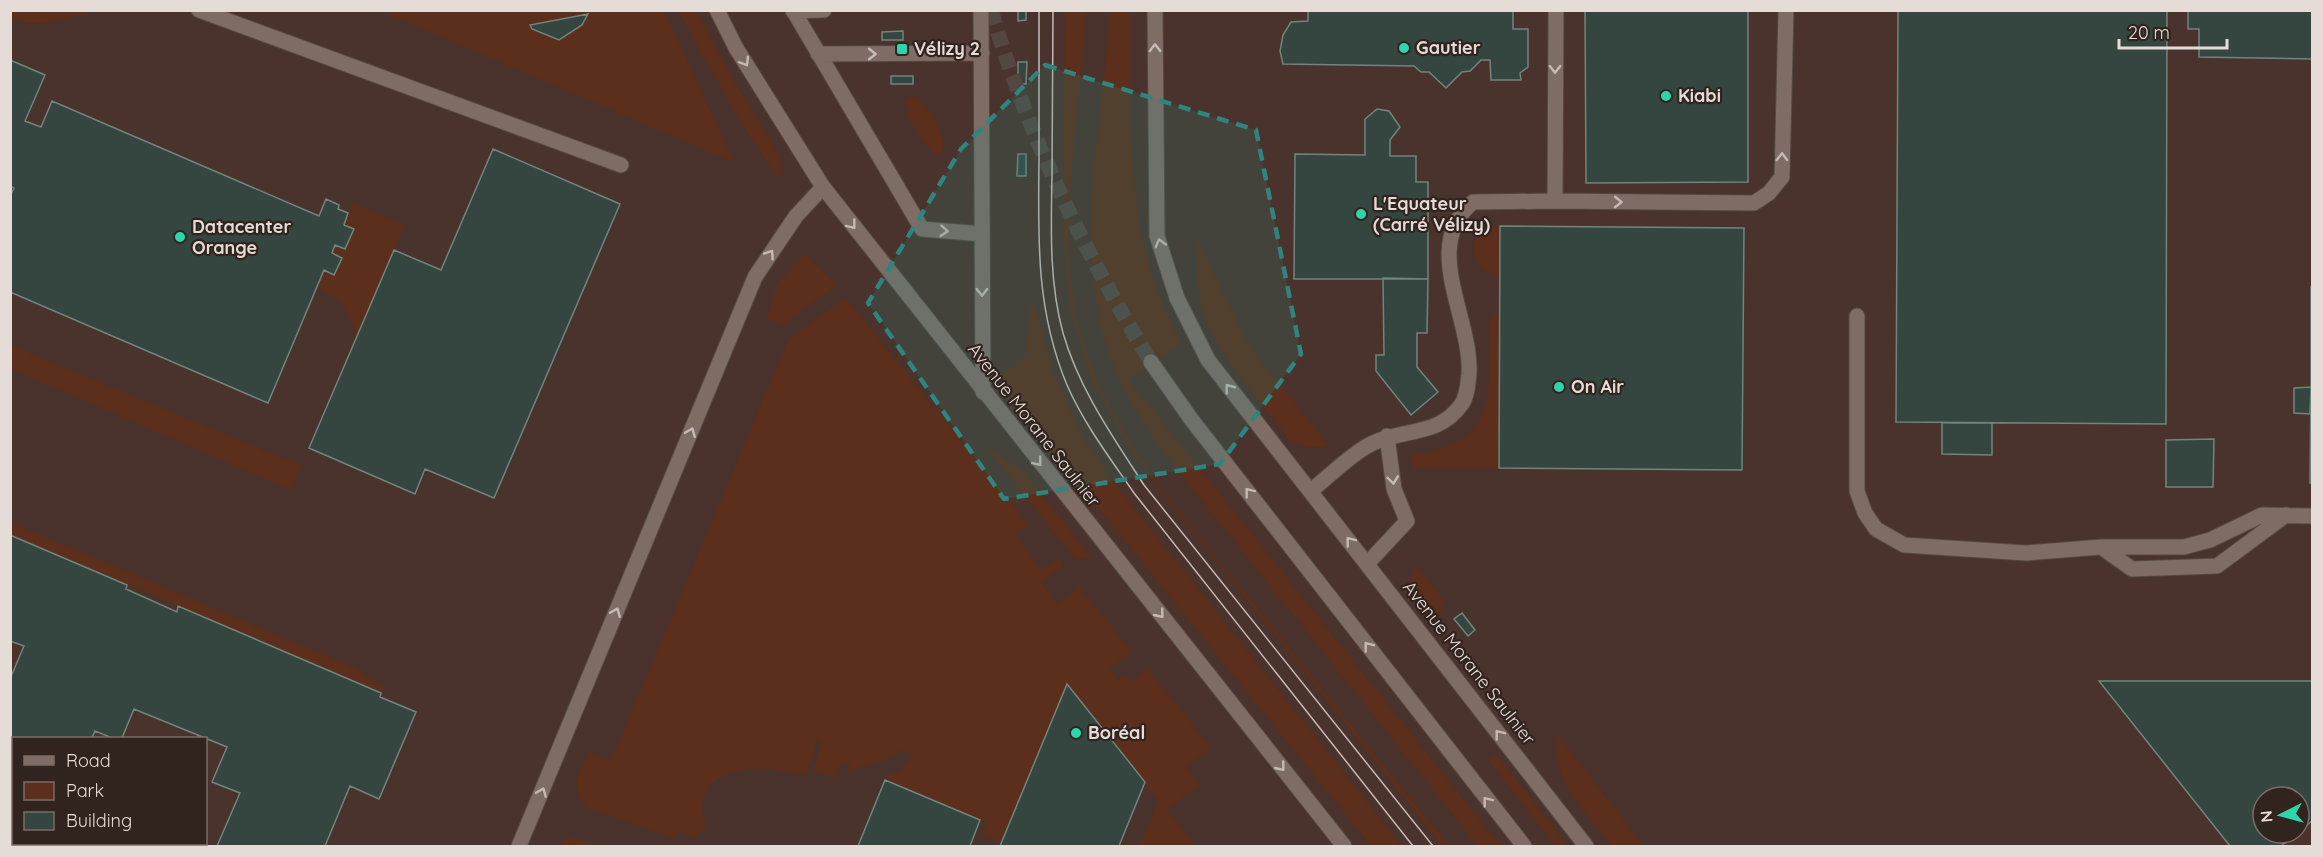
<svg xmlns="http://www.w3.org/2000/svg" width="2323" height="857" font-family="Quicksand,sans-serif">
<style>
.built{fill:#49332c;fill-rule:evenodd}
.green{fill:#5b2f1b}
.building{fill:#354640;stroke:#71847d;stroke-width:1.5}
.lines{fill:none;stroke-linecap:round;stroke-linejoin:round}
.secondary-tunnel{stroke:#544641;stroke-width:15;stroke-dasharray:15 8;stroke-linecap:butt}
.lane-casing{stroke:#554843;stroke-width:17}
.secondary-casing{stroke:#554843;stroke-width:17}
.lane{stroke:#7e6c65;stroke-width:15}
.secondary{stroke:#7e6c65;stroke-width:15}
.tram{stroke:#c5bab6;stroke-width:1.5}
.oneway{stroke:#c6bab5}
.marked{fill:#2f857e;fill-opacity:0.2;stroke:#2f857e;stroke-width:4.5;stroke-dasharray:12 8;stroke-linejoin:round}
.poi-dot{fill:#2fd4aa;stroke:#31231d;stroke-width:2}
.labels{text-anchor:middle;stroke-width:4.5;stroke-linejoin:round;paint-order:stroke}
.poi-label{font-size:18px;font-weight:bold;fill:#e5dbd7;stroke:#31231d;text-anchor:start}
.street-label{font-size:18px;fill:#e5dbd7;stroke:#31231d}
</style>
<rect width="100%" height="100%" fill="#3b2c26"/>
<path class="built" d="M10 11H2312V846H11ZM14 738H206V844H14ZM2263 797H2299V833H2263Z"/>
<path class="green" d="M84 11 89 13C64 18 35 30 11 19V11Z
M381 11H664L735 163Z
M678 11H697L725 65 778 154 781 160 779 179 738 118Z
M1065 11H1085C1083 112 1056 211 1076 313 1098 427 1194 529 1265 617 1326 694 1387 771 1450 846H1442L1159 489 1128 446 1092 381 1070 308 1063 230Z
M1110 11H1130V131L1138 224 1156 290 1181 344 1128 379 1501 846H1478L1471 838 1163 452C1140 417 1115 378 1104 338 1074 229 1104 120 1110 11Z
M914 96C928 105 954 142 938 157 925 148 901 114 907 98Z
M353 203 405 225 355 341C355 314 339 299 317 287L324 270 334 274 342 258 332 253 335 245 345 249 354 230 343 226Z
M1489 226H1500V276C1473 275 1462 236 1489 226Z
M1195 235 1249 346 1329 446C1315 449 1303 447 1290 441 1268 411 1212 346 1203 314 1197 288 1197 261 1195 235Z
M805 253 836 285 782 326 766 318 775 295V285Z
M845 297 1028 524 1014 535 1042 570 1059 558 1064 565 1041 583 1057 604 1079 587 1132 652 1109 669 1118 680 1125 675 1131 682 1147 668 1211 747 1186 767 1200 785 1167 810 1196 846H1140L1158 801 1067 684 1001 843 982 836 986 822 885 780 890 772 899 771 913 754 901 750C880 767 867 761 848 773L850 765 841 762 836 778 813 772 821 742 817 740 806 776C794 774 781 770 769 769 730 766 690 781 706 827L695 838 678 831 673 838 587 808C568 790 579 771 589 752L611 761 788 340Z
M1031 303 1035 304 1053 372 1084 440 1119 489 1402 846H1371L995 380 1025 356Z
M1495 314H1500L1499 468H1411L1413 454C1500 446 1489 390 1489 322Z
M10 345 302 466 291 490 11 369Z
M983 443 1025 473 1091 557 1076 560Z
M10 522 353 667 384 687 381 693 11 535Z
M1416 566 1444 600 1439 616 1418 603 1407 588Z
M1557 734 1644 846H1613C1584 811 1551 783 1557 734Z
M1496 754 1568 846H1555L1488 760Z
M566 838H573L598 846H563L562 842Z"/>
<path class="building" d="M1018 10H1026V20L1018 21Z
M1308 10H1513V29H1528V67L1520 73 1521 80H1491L1490 60H1481L1470 71 1462 72 1446 88 1429 72H1421L1414 66 1283 64 1280 51 1283 35 1291 22 1308 21Z
M1585 10H1748V182L1586 183Z
M1898 10H2167L2166 424 1896 422Z
M2188 10H2312V59L2199 57V29H2188Z
M588 14 582 25 559 40 532 29 530 25Z
M903 31V40H882V32Z
M10 60 45 75 25 121 41 127 52 101 319 216 326 199 339 205 338 209 348 213 344 225 354 229 345 249 335 245 332 253 342 258 334 275 324 270 268 403 10 292V196L14 188 10 186Z
M1018 62H1027L1026 84H1018Z
M891 76H913V84H891Z
M1377 109 1389 111 1400 127 1390 140V156H1416V182H1428V279H1294L1295 154 1365 155V119Z
M493 149 620 204 494 498 425 469 415 494 309 448 394 250 441 270Z
M1018 154H1026V176H1017Z
M1500 226 1744 228 1742 470 1499 468Z
M1383 278 1428 279 1427 333H1417V367L1438 392 1411 415 1376 371V355H1384Z
M2311 286 2312 483H2310L2311 387Z
M2311 387 2310 414 2294 413V388Z
M1942 423H1992V455L1942 454Z
M2214 439 2213 487H2166V440Z
M10 535 127 585 126 589 177 612 178 606 381 693 380 697 416 712 379 799 350 786 325 846H217L240 793 212 782 227 747 134 709 122 738H112L95 731 92 738H14V844H48L47 846H10V679L24 646 10 641Z
M1462 613 1475 630 1468 636 1454 619Z
M2099 681H2312V821L2299 832V797H2263V833H2297L2281 846H2230Z
M1067 684 1145 782 1119 846H1000Z
M885 780 980 820 970 846H858Z"/>
<g class="lines">
<path class="secondary-tunnel" d="M991 10C1028 135 1084 252 1151 362"/>
<g class="lane-casing">
<path id="lane" d="M199 10 621 165
M793 10 922 229 982 234
M981 10 983 392
M1556 10 1555 201 1754 203 1769 193 1782 177 1786 10
M793 11 824 10
M818 54 982 53
M1857 316V491L1865 513 1876 529 1904 545 2026 553 2101 547H2184L2210 540 2262 515 2312 516
M1311 491C1328 477 1345 460 1364 448 1396 427 1437 439 1461 405 1467 397 1468 384 1469 374 1472 317 1420 246 1473 202L1555 201
M2101 547 2132 569 2217 566 2286 515
M1368 563 1407 521 1394 489 1387 436
M519 846 755 277 796 216 823 187"/>
</g>
<g class="secondary-casing">
<path id="secondary" d="M717 10 736 48 823 187 1344 846
M1155 10 1157 236 1177 298 1208 360 1586 846
M1151 362 1191 419 1524 846"/>
</g>
<use href="#lane" class="lane"/>
<use href="#secondary" class="secondary"/>
<path class="tram" d="M1039 10C1039 61 1039 111 1039 161 1038 239 1036 311 1067 385 1084 424 1110 458 1134 493L1413 846
M1053 10C1053 65 1052 120 1052 175 1051 228 1049 282 1063 333 1079 389 1113 437 1144 485L1433 846"/>
</g>
<defs><path id="oneway-chevron" d="M-2-3.5L2.5 0L-2 3.5" fill="none" stroke-width="1.6" stroke-linecap="round" stroke-linejoin="round" transform="scale(1.5)"/></defs>
<g class="oneway">
<use href="#oneway-chevron" transform="translate(1155 48) rotate(-91)"/>
<use href="#oneway-chevron" transform="translate(872 54)"/>
<use href="#oneway-chevron" transform="translate(745 62) rotate(59)"/>
<use href="#oneway-chevron" transform="translate(1555 69) rotate(90)"/>
<use href="#oneway-chevron" transform="translate(1782 157) rotate(-89)"/>
<use href="#oneway-chevron" transform="translate(1618 202) rotate(1)"/>
<use href="#oneway-chevron" transform="translate(852 225) rotate(52)"/>
<use href="#oneway-chevron" transform="translate(944 231) rotate(5)"/>
<use href="#oneway-chevron" transform="translate(1160 243) rotate(-105)"/>
<use href="#oneway-chevron" transform="translate(770 254) rotate(-56)"/>
<use href="#oneway-chevron" transform="translate(982 292) rotate(90)"/>
<use href="#oneway-chevron" transform="translate(1229 388) rotate(-127)"/>
<use href="#oneway-chevron" transform="translate(691 432) rotate(-68)"/>
<use href="#oneway-chevron" transform="translate(1038 462) rotate(51)"/>
<use href="#oneway-chevron" transform="translate(1393 480) rotate(83)"/>
<use href="#oneway-chevron" transform="translate(1249 492) rotate(-128)"/>
<use href="#oneway-chevron" transform="translate(1350 541) rotate(-128)"/>
<use href="#oneway-chevron" transform="translate(616 612) rotate(-68)"/>
<use href="#oneway-chevron" transform="translate(1160 614) rotate(51)"/>
<use href="#oneway-chevron" transform="translate(1368 646) rotate(-128)"/>
<use href="#oneway-chevron" transform="translate(1499 734) rotate(-128)"/>
<use href="#oneway-chevron" transform="translate(1281 767) rotate(51)"/>
<use href="#oneway-chevron" transform="translate(542 792) rotate(-68)"/>
<use href="#oneway-chevron" transform="translate(1487 801) rotate(-128)"/>
</g>
<path class="marked" d="M1045 65 1256 130 1301 354 1220 464 1004 499 868 303 961 149Z"/>
<g class="poi-dot">
<circle cx="1404" cy="48" r="6"/>
<rect x="896" y="43" width="12" height="12" rx="3"/>
<circle cx="1666" cy="96" r="6"/>
<circle cx="1361" cy="214" r="6"/>
<circle cx="180" cy="237" r="6"/>
<circle cx="1559" cy="387" r="6"/>
<circle cx="1076" cy="733" r="6"/>
</g>
<g class="labels">
<g class="poi-label">
<text x="1416" y="54">Gautier</text>
<text x="914" y="55">Vélizy 2</text>
<text x="1678" y="102">Kiabi</text>
<text x="1373" y="210">L'Equateur<tspan x="1373" dy="21">(Carré Vélizy)</tspan></text>
<text x="192" y="233">Datacenter<tspan x="192" dy="21">Orange</tspan></text>
<text x="1571" y="393">On Air</text>
<text x="1088" y="739">Boréal</text>
</g>
<g class="street-label">
<text transform="translate(1034 425) rotate(52)" y="6">Avenue Morane Saulnier</text>
<text transform="translate(1469 663) rotate(52)" y="6">Avenue Morane Saulnier</text>
</g>
</g>
<rect width="2323" height="857" fill="none" stroke="#e5dbd7" stroke-width="24"/>
<rect x="12" y="737" width="195" height="108" fill="#31231d" stroke="#796d67" stroke-width="1.5"/>
<rect x="24" y="756" width="30" height="9" fill="#7e6c65" stroke="#796d67" stroke-width="1.5"/>
<text x="66" y="767" font-size="18" fill="#e5dbd7">Road</text>
<rect x="24" y="782" width="30" height="18" fill="#5b2f1b" stroke="#796d67" stroke-width="1.5"/>
<text x="66" y="797" font-size="18" fill="#e5dbd7">Park</text>
<rect x="24" y="812" width="30" height="18" fill="#354640" stroke="#796d67" stroke-width="1.5"/>
<text x="66" y="827" font-size="18" fill="#e5dbd7">Building</text>
<g transform="translate(2281 815) rotate(264)"><circle r="28" fill="#31231d" stroke="#796d67" stroke-width="1.5"/>
<path d="M0-4.5L10 22L0 15L-10 22Z" fill="#2fd4aa"/>
<text y="-9" font-size="16" font-weight="bold" text-anchor="middle" fill="#e5dbd7">N</text>
</g>
<path d="M2119 39v9h108v-9" fill="none" stroke="#e5dbd7" stroke-width="3"/>
<text x="2128" y="39" font-size="18" fill="#e5dbd7" stroke="#31231d" stroke-width="4.5" paint-order="stroke">20 m</text>
</svg>
